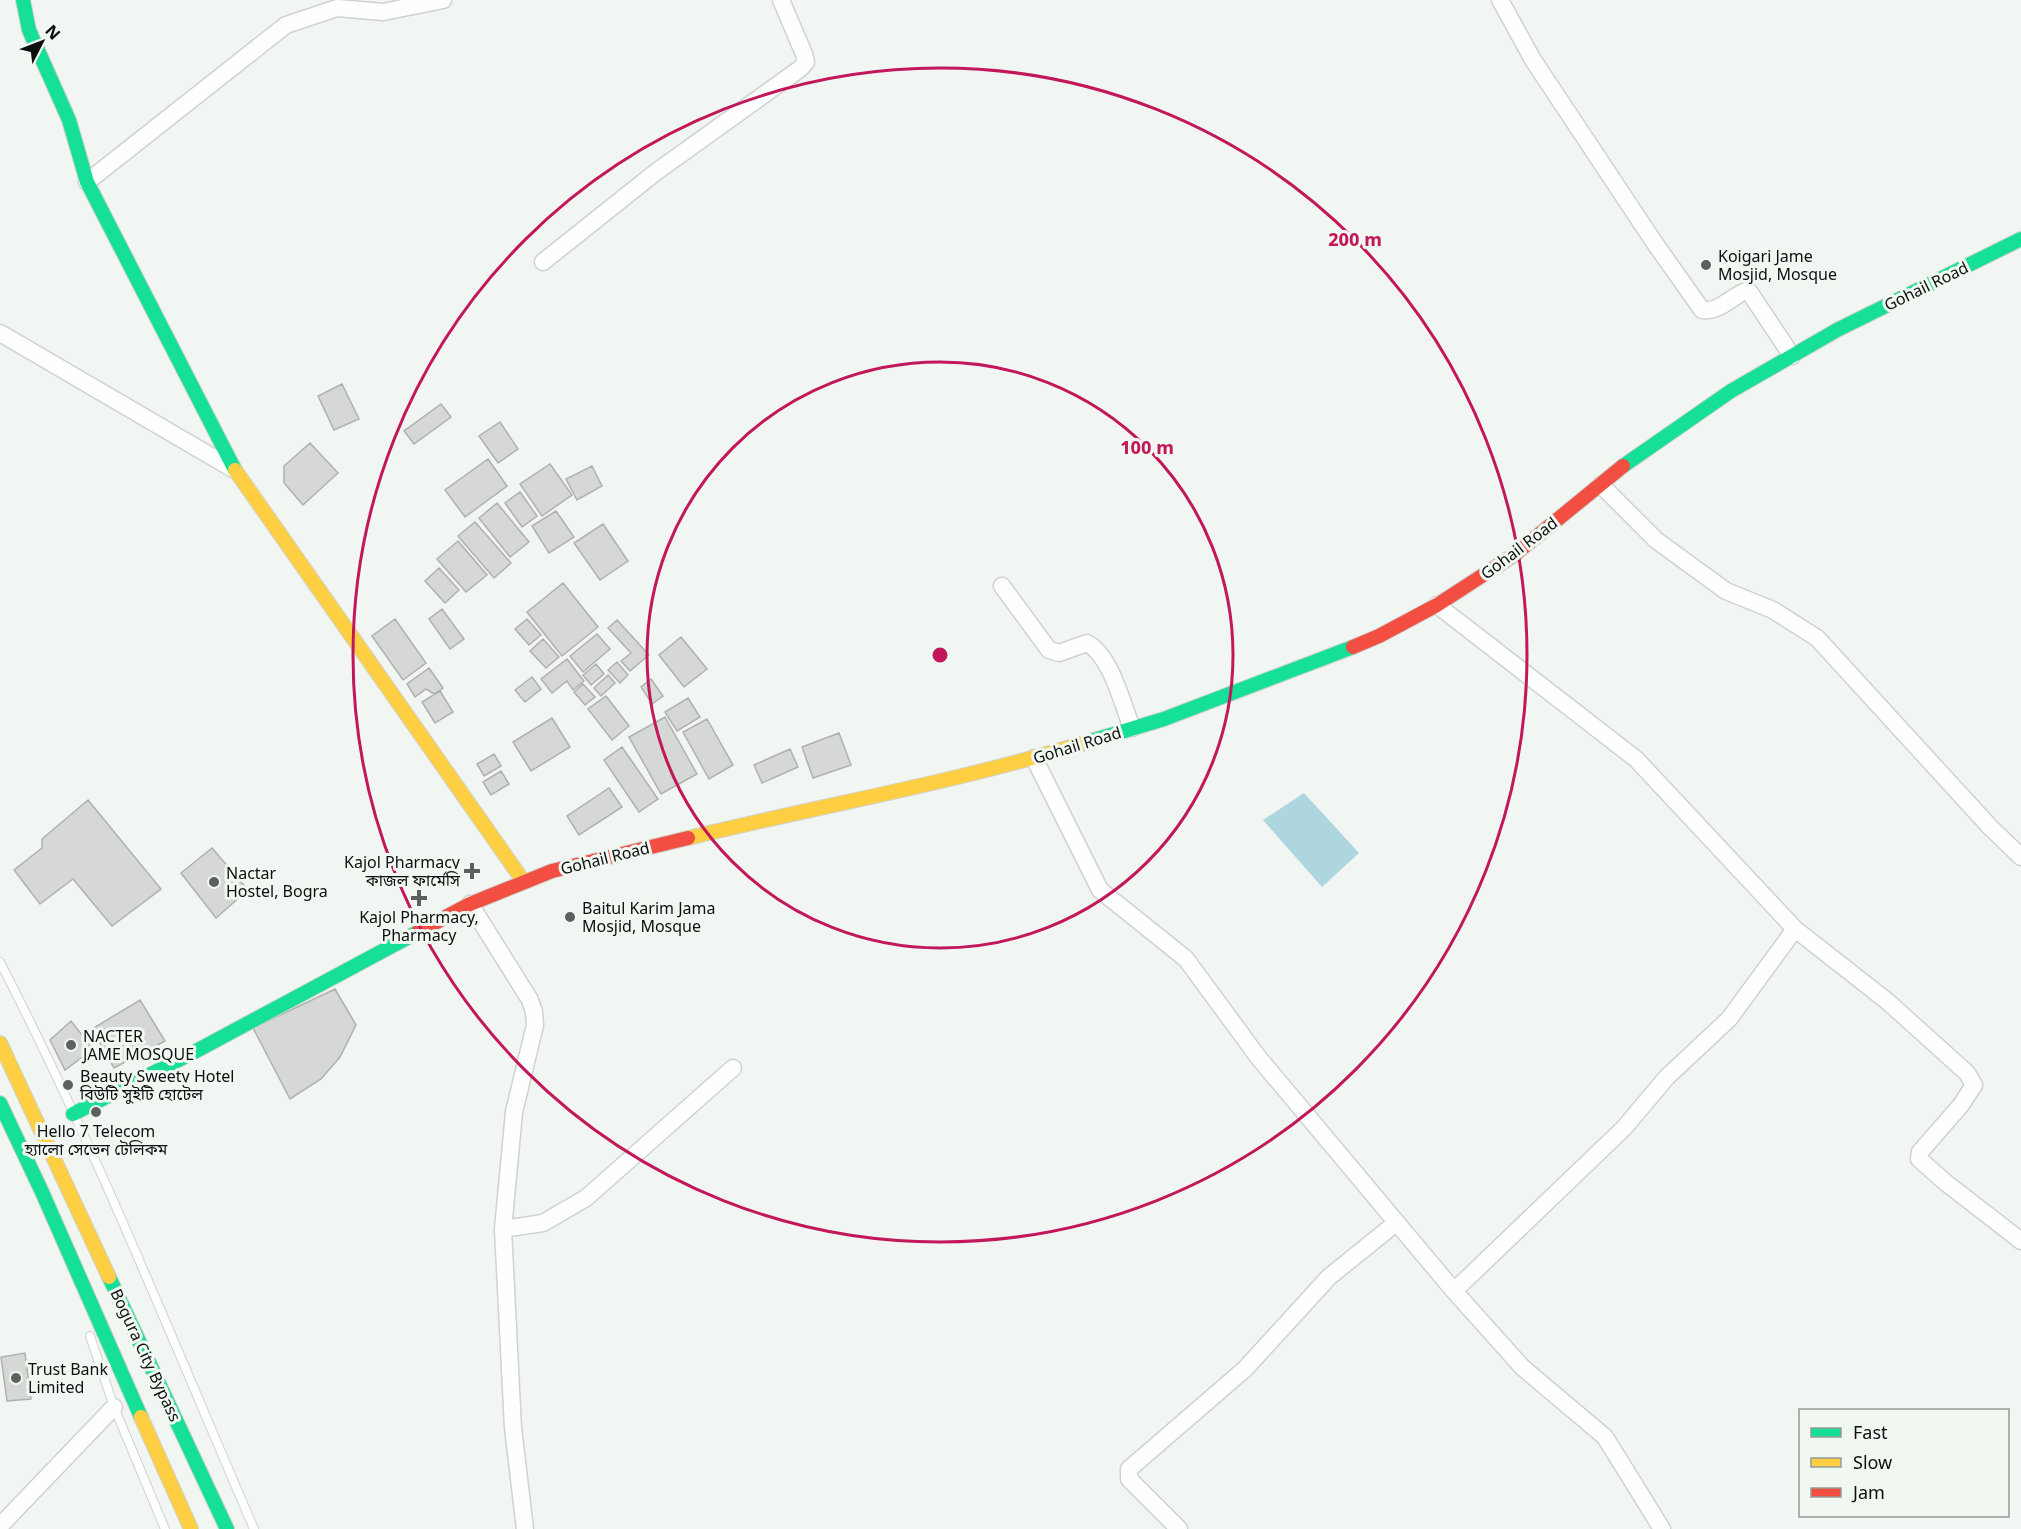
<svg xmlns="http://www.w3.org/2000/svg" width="2021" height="1529" font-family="Georgia,'Noto Sans Bengali',serif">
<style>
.water{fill:#add6de}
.building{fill:#d5d8d4;stroke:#afb1ae;stroke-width:1.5}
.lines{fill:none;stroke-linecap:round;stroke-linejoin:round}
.lane-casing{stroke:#cfd2cf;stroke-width:10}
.street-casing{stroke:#cfd2cf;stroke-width:19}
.fast-casing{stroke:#cfd2cf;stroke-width:16}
.slow-casing{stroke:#cfd2cf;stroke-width:16}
.jam-casing{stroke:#cfd2cf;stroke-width:16}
.lane{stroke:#fdfefd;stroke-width:8}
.street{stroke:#fdfefd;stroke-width:16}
.fast{stroke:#16e098;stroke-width:14}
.slow{stroke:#ffcf43;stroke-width:14}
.jam{stroke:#f24e42;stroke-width:14}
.ring{fill:none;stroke:#c2185b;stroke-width:3}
.poi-dot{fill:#5d605e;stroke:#f0f8f1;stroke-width:2}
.labels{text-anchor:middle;stroke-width:6;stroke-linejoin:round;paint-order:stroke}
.poi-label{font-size:16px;fill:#0d100e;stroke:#f0f8f1;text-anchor:start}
.street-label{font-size:16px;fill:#0d100e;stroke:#f0f8f1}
.centre{fill:#c2185b;stroke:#f0f8f1;stroke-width:3}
.ring-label{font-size:18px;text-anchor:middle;font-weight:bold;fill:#c2185b;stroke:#f0f8f1;stroke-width:6;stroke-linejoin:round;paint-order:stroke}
</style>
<rect width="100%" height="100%" fill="#f2f6f2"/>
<path class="water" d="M1304 793 1359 853 1322 887 1263 820Z"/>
<path class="building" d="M342 384 359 419 334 430 318 396Z
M441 404 451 417 414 444 404 431Z
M500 422 518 449 498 463 479 436Z
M310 443 338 473 303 505 284 483V466Z
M488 459 507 486 465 517 445 490Z
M550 464 572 495 542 516 520 484Z
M592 466 602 486 577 500 566 479Z
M520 492 537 516 522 527 505 503Z
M497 503 529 542 510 557 479 518Z
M556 511 574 537 549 553 532 526Z
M475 522 511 563 494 578 458 536Z
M603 524 628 561 600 580 574 543Z
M458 541 487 575 466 592 437 559Z
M439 568 459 590 445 603 425 581Z
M563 583 598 627 562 656 527 612Z
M442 609 464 639 450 649 429 619Z
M395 619 426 663 403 680 372 636Z
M527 619 541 635 529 645 515 629Z
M617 620 649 655 630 671 621 661 631 653 608 628Z
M597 634 610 649 583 672 570 656Z
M681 637 707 669 684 687 659 655Z
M543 639 559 657 546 668 530 651Z
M567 659 584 681 573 690 567 681 552 693 541 679Z
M617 662 628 675 620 683 608 670Z
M596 664 604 674 591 685 583 675Z
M429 668 443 688 434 694 426 689 415 697 407 684Z
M608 675 615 683 601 696 594 688Z
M532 677 541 689 525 702 515 690Z
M651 679 663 696 652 704 641 687Z
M583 684 595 697 585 705 574 692Z
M440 691 453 712 435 723 422 702Z
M606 696 629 726 612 740 588 709Z
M688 698 700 717 677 731 665 712Z
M665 717 697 774 661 794 629 737Z
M552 718 570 747 531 771 513 742Z
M707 719 733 765 709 779 683 732Z
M839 733 851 765 813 778 802 747Z
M622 747 658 799 639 812 604 760Z
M790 749 798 767 762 783 754 765Z
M494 754 501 766 484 776 477 764Z
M501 771 509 784 491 795 483 782Z
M609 788 622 807 579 835 567 816Z
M88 800 161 889 112 926 73 879 40 904 14 870 42 848V839Z
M212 848 248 890 216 918 181 873Z
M335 989 356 1025 340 1057 321 1079 290 1099 253 1028Z
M140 1000 165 1041 114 1068 92 1029Z
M71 1021 93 1049 65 1070 50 1040Z
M25 1353 31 1399 7 1401 1 1357Z"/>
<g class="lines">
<g class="lane-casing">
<path id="lane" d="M0 962C95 1146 172 1339 254 1529
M90 1336 114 1407 165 1529"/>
</g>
<g class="street-casing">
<path id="street" d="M1500 0 1533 60 1654 242 1702 310C1719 313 1733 295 1748 290L1792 356
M87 182 286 25 337 8 383 12 443 0
M543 262 656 172 801 68 806 62 804 54 781 0
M0 333 233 469
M1601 485 1656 540 1726 591 1773 610 1817 638 1990 827 2021 857
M1002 586 1049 650 1059 653 1087 643C1111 656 1122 703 1132 728
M1437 605 1636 759 1795 929 1887 1001 1967 1073 1974 1085 1961 1105 1920 1152 1919 1159 1945 1182 2021 1241
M1034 758 1100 890 1186 959 1258 1057 1454 1291 1522 1367 1605 1437 1662 1529
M470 904 530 1000 534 1012 535 1025 514 1112 503 1229 513 1428 525 1529
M503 1229 543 1223 586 1198 733 1068
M1454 1291 1624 1128 1667 1077 1729 1019 1795 929
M0 1526 114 1407
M1179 1529 1129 1479V1469L1245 1369 1329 1277 1396 1223"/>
</g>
<g class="fast-casing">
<path id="fast" d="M23 0 29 30 69 120 87 182 235 470
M1623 466 1731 391 1837 330 2021 239
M1081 744 1164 719 1353 647
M0 1103 42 1192 141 1417
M73 1114 198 1050 418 932
M109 1277 227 1529"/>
</g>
<g class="slow-casing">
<path id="slow" d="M235 470 524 882
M688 838C819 806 952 783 1081 744
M0 1043 109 1277
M141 1417 191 1529"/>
</g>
<g class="jam-casing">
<path id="jam" d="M1353 647 1379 636 1437 605 1514 555 1623 466
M418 932 470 904 552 871 688 838"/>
</g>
<use href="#lane" class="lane"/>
<use href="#street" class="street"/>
<use href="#fast" class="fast"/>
<use href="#slow" class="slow"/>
<use href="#jam" class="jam"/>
</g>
<g class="ring">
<circle cx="940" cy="655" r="293"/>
<circle cx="940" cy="655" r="587"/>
</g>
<g class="poi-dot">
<circle cx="1706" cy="265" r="6"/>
<path d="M469 862h6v6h6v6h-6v6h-6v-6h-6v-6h6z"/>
<circle cx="214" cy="882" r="6"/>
<path d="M416 889h6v6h6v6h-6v6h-6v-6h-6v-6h6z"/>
<circle cx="570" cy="917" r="6"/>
<circle cx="71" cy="1045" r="6"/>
<circle cx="68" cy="1085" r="6"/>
<circle cx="96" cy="1112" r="6"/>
<circle cx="16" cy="1378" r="6"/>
</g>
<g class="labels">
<g class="poi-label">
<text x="1718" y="262">Koigari Jame<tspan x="1718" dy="18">Mosjid, Mosque</tspan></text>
<text x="460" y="868" text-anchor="end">Kajol Pharmacy<tspan x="460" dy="18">কাজল ফার্মেসি</tspan></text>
<text x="226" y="879">Nactar<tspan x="226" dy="18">Hostel, Bogra</tspan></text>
<text x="582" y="914">Baitul Karim Jama<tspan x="582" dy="18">Mosjid, Mosque</tspan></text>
<text x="419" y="923" text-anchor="middle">Kajol Pharmacy,<tspan x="419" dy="18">Pharmacy</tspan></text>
<text x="83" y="1042">NACTER<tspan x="83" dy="18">JAME MOSQUE</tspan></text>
<text x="80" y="1082">Beauty Sweety Hotel<tspan x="80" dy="18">বিউটি সুইটি হোটেল</tspan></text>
<text x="96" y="1137" text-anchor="middle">Hello 7 Telecom<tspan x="96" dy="18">হ্যা‌লো সে‌ভেন টে‌লিকম</tspan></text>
<text x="28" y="1375">Trust Bank<tspan x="28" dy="18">Limited</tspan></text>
</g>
<g class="street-label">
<text transform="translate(1926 286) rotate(-26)" y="6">Gohail Road</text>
<text transform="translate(1519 548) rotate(-37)" y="6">Gohail Road</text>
<text transform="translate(1077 745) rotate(-17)" y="6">Gohail Road</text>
<text transform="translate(605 858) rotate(-14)" y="6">Gohail Road</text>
<text transform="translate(146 1355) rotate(65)" y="6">Bogura City Bypass</text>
</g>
</g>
<circle cx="940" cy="655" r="9" class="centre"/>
<g class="ring-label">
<text x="1355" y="246">200 m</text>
<text x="1147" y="454">100 m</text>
</g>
<rect x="1799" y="1409" width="210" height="108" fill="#f0f8f1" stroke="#959b96" stroke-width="1.5"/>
<rect x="1811" y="1428" width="30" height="9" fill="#16e098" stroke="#959b96" stroke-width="1.5"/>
<text x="1853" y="1439" font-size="18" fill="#0d100e">Fast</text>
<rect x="1811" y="1458" width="30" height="9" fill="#ffcf43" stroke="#959b96" stroke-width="1.5"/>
<text x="1853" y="1469" font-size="18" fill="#0d100e">Slow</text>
<rect x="1811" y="1488" width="30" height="9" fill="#f24e42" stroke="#959b96" stroke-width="1.5"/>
<text x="1853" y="1499" font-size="18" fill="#0d100e">Jam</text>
<g transform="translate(42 42) rotate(48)" stroke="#f0f8f1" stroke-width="4.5" paint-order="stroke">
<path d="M0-4.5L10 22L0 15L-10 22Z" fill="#0d100e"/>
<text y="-9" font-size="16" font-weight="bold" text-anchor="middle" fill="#0d100e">N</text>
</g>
</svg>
